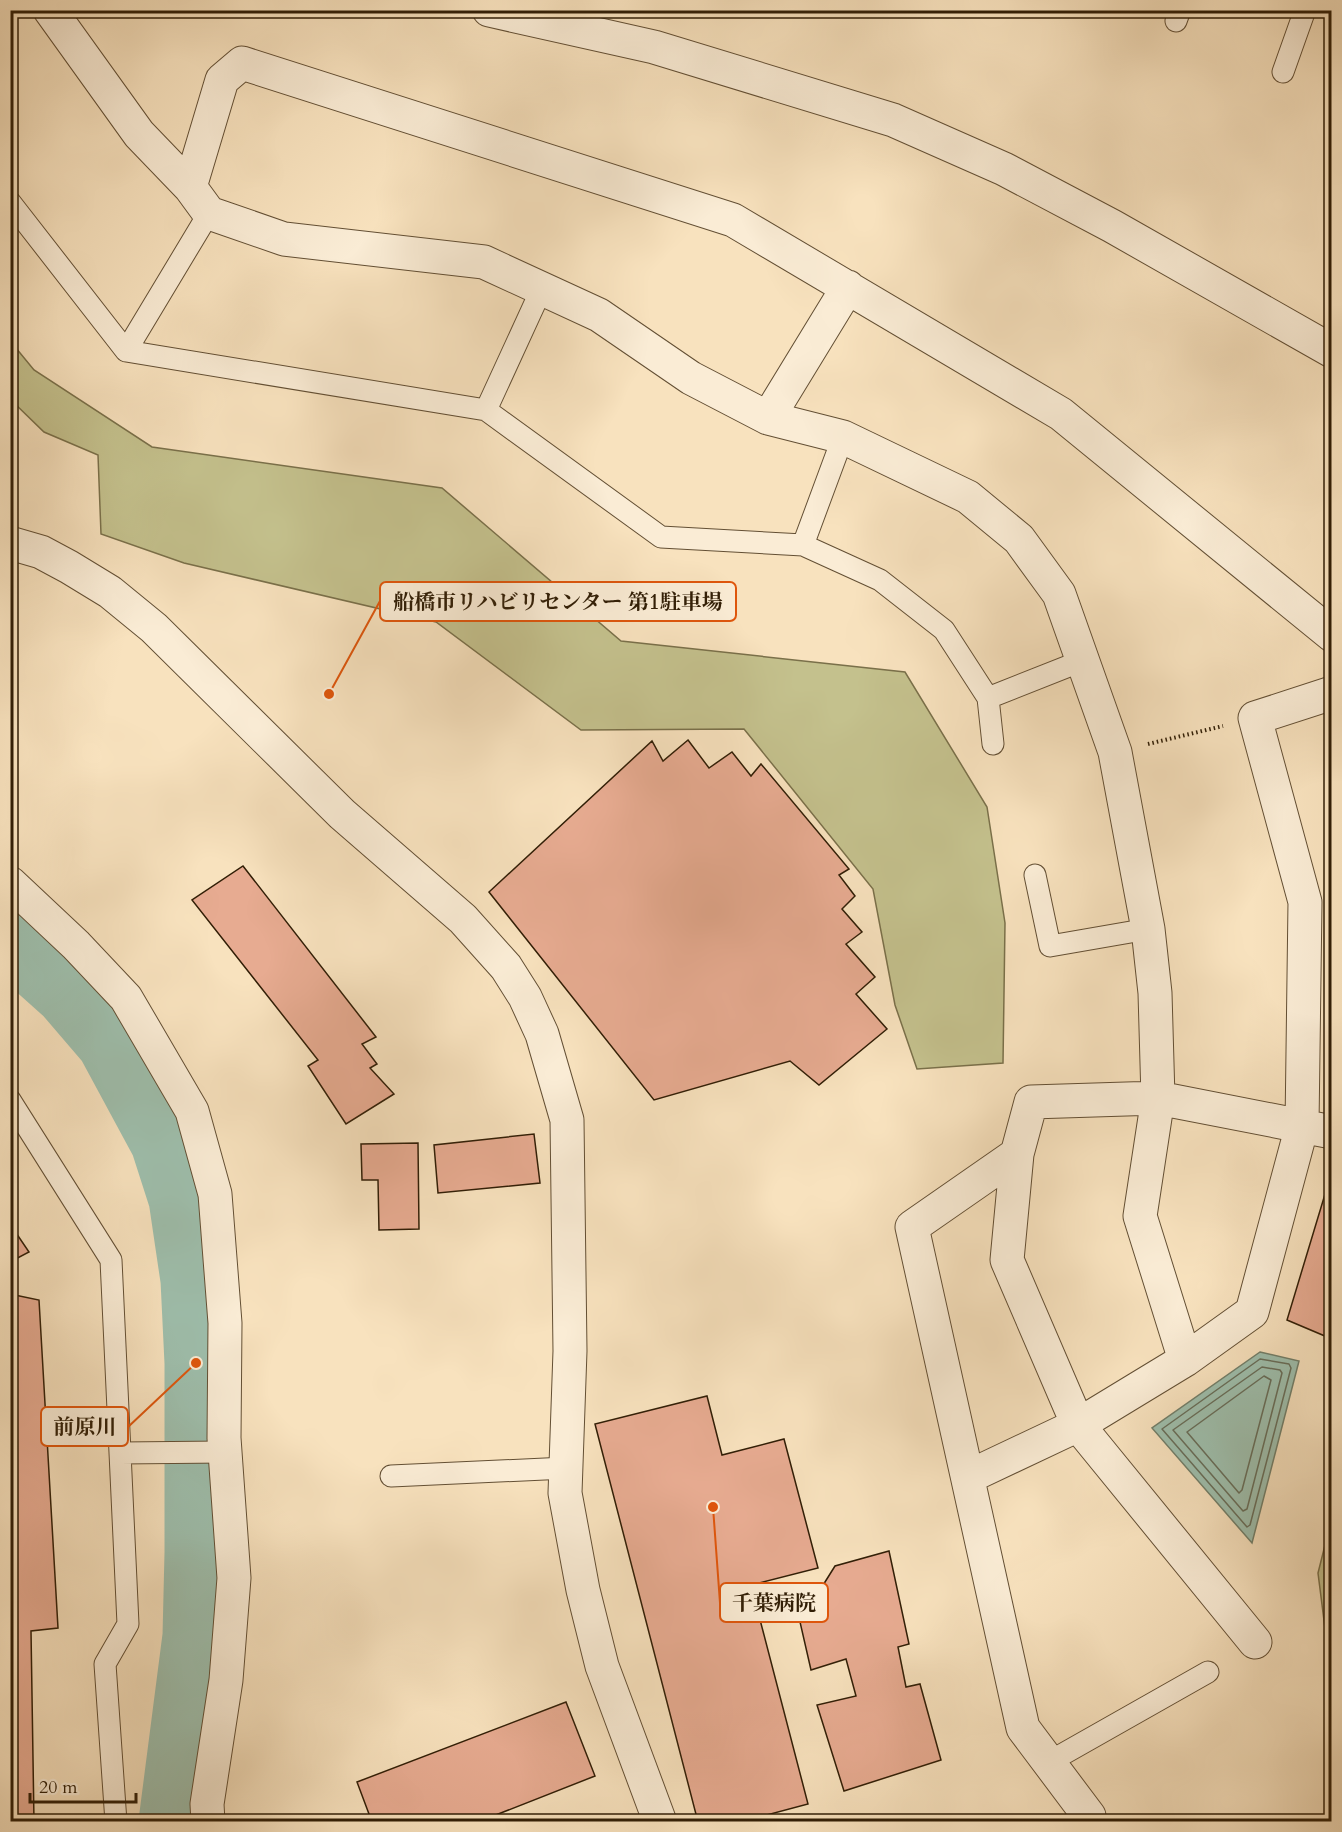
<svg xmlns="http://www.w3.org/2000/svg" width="1342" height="1832" font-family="Cardo,'Noto Serif JP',serif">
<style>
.green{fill:#c4c18d;stroke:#7a704a;stroke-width:1.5}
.water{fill:#9ebfad;stroke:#727f6a;stroke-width:1.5}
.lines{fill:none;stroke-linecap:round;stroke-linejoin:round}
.shore{stroke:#686e5a;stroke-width:1.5}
.river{stroke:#9ebfad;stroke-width:63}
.building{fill:#e7ab91;stroke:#311e06;stroke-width:1.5}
.service-casing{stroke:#634f34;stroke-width:23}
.minor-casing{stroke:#634f34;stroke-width:35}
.tertiary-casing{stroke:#634f34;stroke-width:35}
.path{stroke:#311e06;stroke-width:4;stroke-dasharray:1.5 3;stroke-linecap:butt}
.service{stroke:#faecd5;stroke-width:21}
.minor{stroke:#faecd5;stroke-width:33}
.tertiary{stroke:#faecd5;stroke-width:33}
.leader{fill:none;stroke:#df560c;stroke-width:2}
.callout-dot{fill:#df560c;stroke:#faecd5;stroke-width:2}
.callout{fill:#faecd5;stroke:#df560c;stroke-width:2}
.callout-label{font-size:21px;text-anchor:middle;font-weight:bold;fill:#311e06}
</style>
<rect width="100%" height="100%" fill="#f8e2be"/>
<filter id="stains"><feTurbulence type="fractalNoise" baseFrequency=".00333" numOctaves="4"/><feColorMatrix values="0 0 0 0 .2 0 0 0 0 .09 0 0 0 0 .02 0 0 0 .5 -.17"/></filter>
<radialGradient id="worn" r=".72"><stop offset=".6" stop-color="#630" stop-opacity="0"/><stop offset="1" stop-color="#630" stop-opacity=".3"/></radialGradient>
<path class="green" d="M11 342 34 370 152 447 442 488 621 641 905 672 987 807 1005 923 1003 1063 917 1069 895 1005 873 889 744 729 581 730 436 622 184 563 101 534 98 455 44 432 11 400Z
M1331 1521V1676L1318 1573Z"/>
<path class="water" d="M1260 1352 1299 1361 1252 1543 1152 1428Z"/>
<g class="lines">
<path class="shore" d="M1260 1359 1289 1364 1291 1368 1250 1525 1247 1527 1162 1429Z
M1262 1367 1280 1370 1282 1373 1247 1509 1243 1511 1173 1430Z
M1264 1376 1271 1380 1242 1490 1239 1493 1187 1432Z"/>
<path class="river" d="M10 944 66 994 108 1043 162 1143 180 1199 192 1280 196 1363V1553L194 1636 170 1822"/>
</g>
<path class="building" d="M688 740 709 768 732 752 751 776 761 764 849 869 839 875 855 896 842 909 862 932 846 944 875 977 856 994 887 1029 819 1085 790 1061 654 1100 489 892 652 741 663 761Z
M243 866 376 1037 362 1044 377 1064 370 1068 394 1094 346 1124 308 1066 318 1060 192 900Z
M534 1134 540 1183 438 1193 434 1145Z
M418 1143 419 1229 379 1230 378 1180H362L361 1144Z
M1332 1171V1339L1287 1320Z
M10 1224 29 1252 10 1262Z
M10 1294 39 1300 58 1628 31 1631 34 1822H10Z
M707 1396 722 1455 784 1439 818 1568 751 1585 808 1804 740 1822H698L595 1424Z
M889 1551 909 1644 898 1647 906 1687 920 1684 941 1760 844 1791 817 1705 856 1696 846 1659 811 1670 800 1622 835 1566Z
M566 1702 595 1776 478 1822H372L357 1782Z"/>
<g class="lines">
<g class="service-casing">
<path id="service" d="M1176 21 1180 10
M1283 72 1305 10
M10 202 126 351 486 410 661 537 803 545 880 580 944 630 988 698 993 744
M126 351 209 213
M486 410 542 288
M803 545 843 437
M988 698 1084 660
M1035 875 1050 946 1148 929
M10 1100 111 1260 128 1624 105 1664 116 1822
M120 1453 225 1452
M391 1476 566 1468
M1049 1762 1208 1672"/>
</g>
<g class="minor-casing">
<path id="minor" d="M50 10 139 134 190 187 209 213 284 239 484 262 599 315 691 378 768 418 843 437 968 497 1019 539 1059 594 1115 752 1148 929 1155 993 1158 1098 1140 1216 1185 1360
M489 10 654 47 893 120 1004 169 1112 226 1332 351
M190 187 222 80 242 63 733 220 1061 414 1332 635
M768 418 848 287
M10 543 41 552 69 567 110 592 154 628 342 814 463 919 506 967 525 997 542 1034 567 1120 570 1351 565 1493 583 1590 602 1666 660 1822
M1017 1154 912 1227 1023 1728 1089 1816V1822
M968 1477 1078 1425 1185 1360 1252 1312 1302 1126 1305 902 1255 718 1332 693
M1255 1642 1078 1425 1007 1260 1017 1154 1031 1102 1158 1098 1332 1132"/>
</g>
<g class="tertiary-casing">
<path id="tertiary" d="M10 883 76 945 126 998 192 1111 215 1194 225 1323 224 1438 234 1578 226 1680 207 1804 208 1822"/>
</g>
<path class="path" d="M1148 744 1223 726"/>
<use href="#service" class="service"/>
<use href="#minor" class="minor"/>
<use href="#tertiary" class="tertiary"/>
</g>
<path class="leader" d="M329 694L380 601M196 1363L128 1427M713 1507L720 1603"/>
<g class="callout-dot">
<circle cx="329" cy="694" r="6"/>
<circle cx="196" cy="1363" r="6"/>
<circle cx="713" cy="1507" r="6"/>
</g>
<g class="callout">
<rect x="380" y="582" width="356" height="39" rx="6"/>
<rect x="41" y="1407" width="87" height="39" rx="6"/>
<rect x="720" y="1583" width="108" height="39" rx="6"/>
</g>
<g class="callout-label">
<text x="558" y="609">船橋市リハビリセンター 第1駐車場</text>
<text x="85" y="1434">前原川</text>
<text x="774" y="1610">千葉病院</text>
</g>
<rect width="1342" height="1832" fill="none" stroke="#f8e2be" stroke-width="36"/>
<rect x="12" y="12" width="1318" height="1808" fill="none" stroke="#311e06" stroke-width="3"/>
<rect x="18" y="18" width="1306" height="1796" fill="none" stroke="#311e06" stroke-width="1.5"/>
<path d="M30 1793v9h106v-9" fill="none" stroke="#311e06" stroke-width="3"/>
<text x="39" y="1793" font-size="18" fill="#311e06" stroke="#faecd5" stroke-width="4.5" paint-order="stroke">20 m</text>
<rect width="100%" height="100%" filter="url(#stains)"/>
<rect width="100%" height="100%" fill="url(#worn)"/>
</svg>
